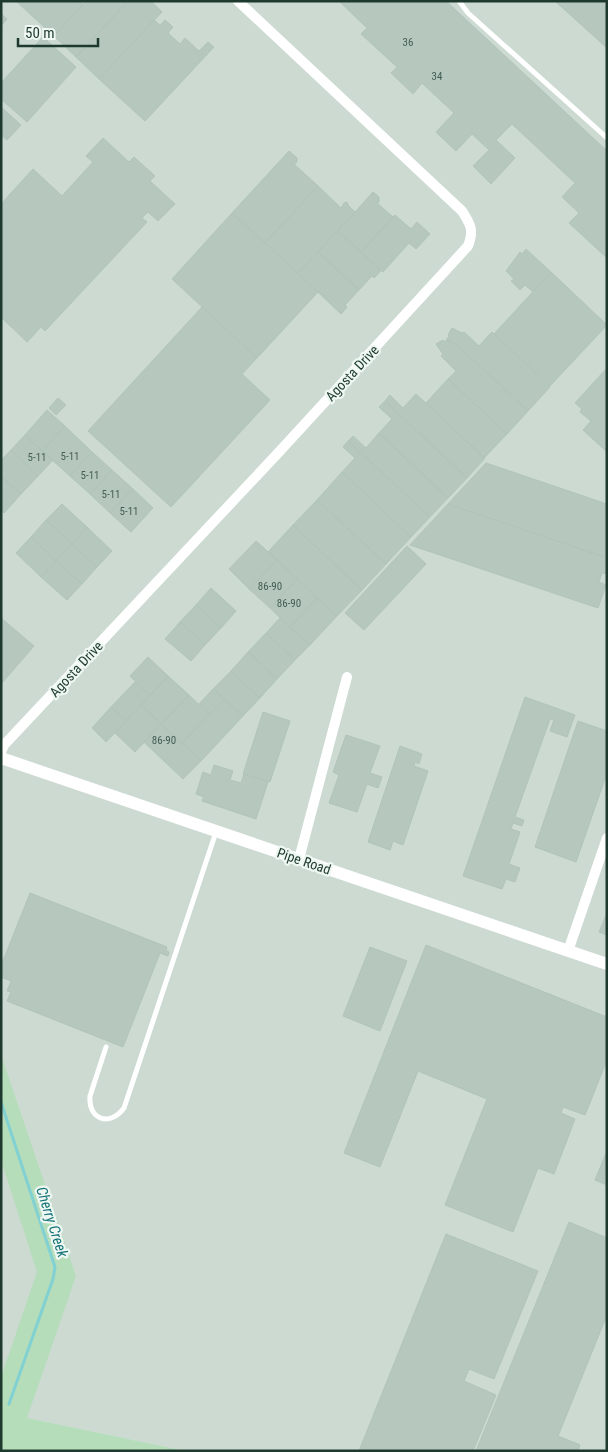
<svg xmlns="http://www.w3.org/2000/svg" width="608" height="1452" font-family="'Roboto Condensed',sans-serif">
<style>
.built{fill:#ccdad2}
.green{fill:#b5ddba}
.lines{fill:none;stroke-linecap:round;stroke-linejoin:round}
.stream{stroke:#81d1d3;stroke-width:3}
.building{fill:#b6c8be;stroke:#b0c4b9}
.service{stroke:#fff;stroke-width:5}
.minor{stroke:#fff;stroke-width:10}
.tertiary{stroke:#fff;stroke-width:12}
.labels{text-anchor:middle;stroke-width:4.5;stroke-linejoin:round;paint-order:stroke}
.number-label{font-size:11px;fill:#445e53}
.street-label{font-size:14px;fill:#1e3a2f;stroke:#eef7f1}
.water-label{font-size:15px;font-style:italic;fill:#167579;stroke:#eef7f1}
</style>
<rect width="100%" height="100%" fill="#ddeae3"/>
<path class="built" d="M1 1H607V1451H186L1 1413Z"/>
<path class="green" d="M1 1055 76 1276 27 1418 186 1451H1V1377L37 1272 1 1160Z"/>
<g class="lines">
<path class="stream" d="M1 1102 55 1267 53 1279 9 1404"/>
</g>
<path class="building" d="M16 1H79L83 4 54 36Z
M86 1H128L76 57 54 36Z
M128 1H151L162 12 99 79 76 57Z
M339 1H446L607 151V258L569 223 579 213 562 197 575 183 512 124 496 140 515 158 491 184 473 166 489 150 472 134 456 151 436 132 454 113 422 83 413 94 391 73 397 67 361 34 367 28Z
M555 1H607V48Z
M1 14 7 19 1 26Z
M154 20 160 25 165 20 173 27 168 33 180 44 185 38 199 51 208 42 214 47 145 121 99 79Z
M43 37 76 67 27 122 1 99V83Z
M1 107 21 125 7 140 1 135Z
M103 138 129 162 134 157 155 176 150 181 175 204 158 221 148 212 142 218 147 222 45 331 41 327 27 342 1 317V290L3 288 1 286V204L33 169 62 196 93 162 86 156Z
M289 151 297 158V162L294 164 318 186 265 243 232 213Z
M318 186 341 208 344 203 347 202 348 205 355 212 298 273 265 243Z
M373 192 379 197V202L377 203 393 217 361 252 338 231Z
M232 213 318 292 257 358 172 279Z
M395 215 411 229 417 222 430 234 416 249 409 243 383 272 361 252Z
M338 231 381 271 374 278 372 276 359 290 318 252Z
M526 249 551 272 533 292 525 285 520 290 511 281 514 279 506 271 520 252 522 254Z
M318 252 359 290 345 305 347 307 341 314 298 273Z
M551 272 607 325 550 386 494 334Z
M202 307 257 358 242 374 270 400 171 507 88 431Z
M452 328 462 333 464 332 479 346 492 332 550 387 528 411 455 343 454 345 447 339 449 336 448 335Z
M447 339 454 345 455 343 528 411 507 434 448 379 456 371 441 356 443 354 436 344 443 340 445 342Z
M607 368V452L583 430 591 421 580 412 582 409 575 403Z
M448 379 507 434 484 458 426 403Z
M416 394 485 458 467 478 385 401 390 395 403 408Z
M58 398 66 405 56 415 49 408Z
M385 401 467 478 448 498 379 433 392 419 379 407Z
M47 410 65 426 42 451 25 435Z
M65 426 92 452 70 476 42 451Z
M379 433 448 498 430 517 348 441 353 436 366 448Z
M25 435 53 460 38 476 11 450Z
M348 441 430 517 411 537 342 472 355 458 343 447Z
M11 450 38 476 21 494 1 476V460Z
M92 452 112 470 90 494 70 476Z
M486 463 607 504V558L448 504Z
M112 470 133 489 110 513 90 494Z
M342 472 411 537 386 564 317 500Z
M1 476 21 494 4 513 1 510Z
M133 489 153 508 131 532 110 513Z
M317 500 386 564 362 590 293 525Z
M62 504 87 527 72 544 46 520Z
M448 504 607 558V574L602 573 599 582 606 585 598 608 410 545Z
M46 520 72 544 56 561 31 537Z
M293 525 362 590 337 616 268 552Z
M87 527 112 551 97 567 72 544Z
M31 537 56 561 41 577 16 553Z
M256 541 277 560 249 589 229 569Z
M72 544 97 567 82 584 56 561Z
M407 546 426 564 364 630 345 613Z
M277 560 297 579 270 608 249 589Z
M56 561 82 584 67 600 41 577Z
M297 579 317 598 290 627 270 608Z
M211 588 236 611 221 628 196 605Z
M317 598 337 616 310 645 290 627Z
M196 605 221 628 205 645 180 622Z
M1 618 34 646 1 684Z
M280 618 310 645 295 660 266 633Z
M180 622 205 645 191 661 165 639Z
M266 633 295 660 277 679 248 652Z
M248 652 277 679 260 698 231 671Z
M148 657 168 676 150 695 130 676Z
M231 671 260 698 243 716 213 689Z
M168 676 189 695 161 724 141 705Z
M135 682 150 695 126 721 111 707Z
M213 689 224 699 209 714 199 704Z
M189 695 209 714 182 743 161 724Z
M525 697 575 715 567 737 550 731 554 720 550 719 515 817 524 820 522 826 513 823 511 829 520 832 509 864 520 868 515 882 506 879 502 889 463 876Z
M224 699 243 716 201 761 182 743Z
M141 705 161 724 135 752 115 733Z
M111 707 126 721 106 742 92 728Z
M263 712 290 721 270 782 243 774Z
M578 721 607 731V773L576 862 535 847Z
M161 724 182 743 164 761 144 742Z
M346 735 380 746 370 773 382 777 378 788 367 784 357 812 329 803 339 775 333 772Z
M182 743 201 761 183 779 164 761Z
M400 746 422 754 419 764 415 762 414 766 428 771 403 845 393 841 390 850 368 842Z
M214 765 233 771 230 780 241 783 244 774 268 782 256 819 202 801 204 797 196 794 203 772 211 775Z
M30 893 167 947 166 951 169 952 168 956 160 953 123 1047 7 1001 11 992 7 991 11 981 1 977V966Z
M607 913V935L599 932Z
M426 945 607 1017V1060L585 1115 563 1107 561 1113 575 1119 554 1174 538 1168 513 1232 445 1205 487 1099 418 1071 380 1167 344 1153Z
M370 947 407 961 380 1031 343 1016Z
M607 1151V1185L595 1180Z
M569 1222 607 1238V1315L558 1436 580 1445 578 1451H476Z
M446 1234 538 1271 494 1379 469 1369 464 1381 496 1395 473 1451H359Z"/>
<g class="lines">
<path class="service" d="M459 1 468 13 607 138
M106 1047 90 1096C88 1120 110 1127 124 1108L216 832"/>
<path class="minor" d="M1 752 4 745 279 452 468 246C474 230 471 225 462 211L238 1
M299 859 347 677
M568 951 607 838"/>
<path class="tertiary" d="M1 758 607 964"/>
</g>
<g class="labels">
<g class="number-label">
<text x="408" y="46">36</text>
<text x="437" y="80">34</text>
<text x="70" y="460">5-11</text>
<text x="37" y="461">5-11</text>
<text x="90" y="479">5-11</text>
<text x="111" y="498">5-11</text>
<text x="129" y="515">5-11</text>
<text x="270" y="590">86-90</text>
<text x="289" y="607">86-90</text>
<text x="164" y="744">86-90</text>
</g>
<g class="street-label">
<text transform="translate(352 373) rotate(-47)" y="5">Agosta Drive</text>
<text transform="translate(76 669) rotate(-47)" y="5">Agosta Drive</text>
<text transform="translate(304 861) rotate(19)" y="5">Pipe Road</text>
</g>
<g class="water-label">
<text transform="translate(52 1222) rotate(72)" y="5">Cherry Creek</text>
</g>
</g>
<rect width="608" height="1452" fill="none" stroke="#1e3a2f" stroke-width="5"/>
<path d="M18 38v8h80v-8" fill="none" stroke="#1e3a2f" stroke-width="2.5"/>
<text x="25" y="38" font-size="15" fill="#1e3a2f" stroke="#eef7f1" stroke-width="4" paint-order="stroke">50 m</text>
</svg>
